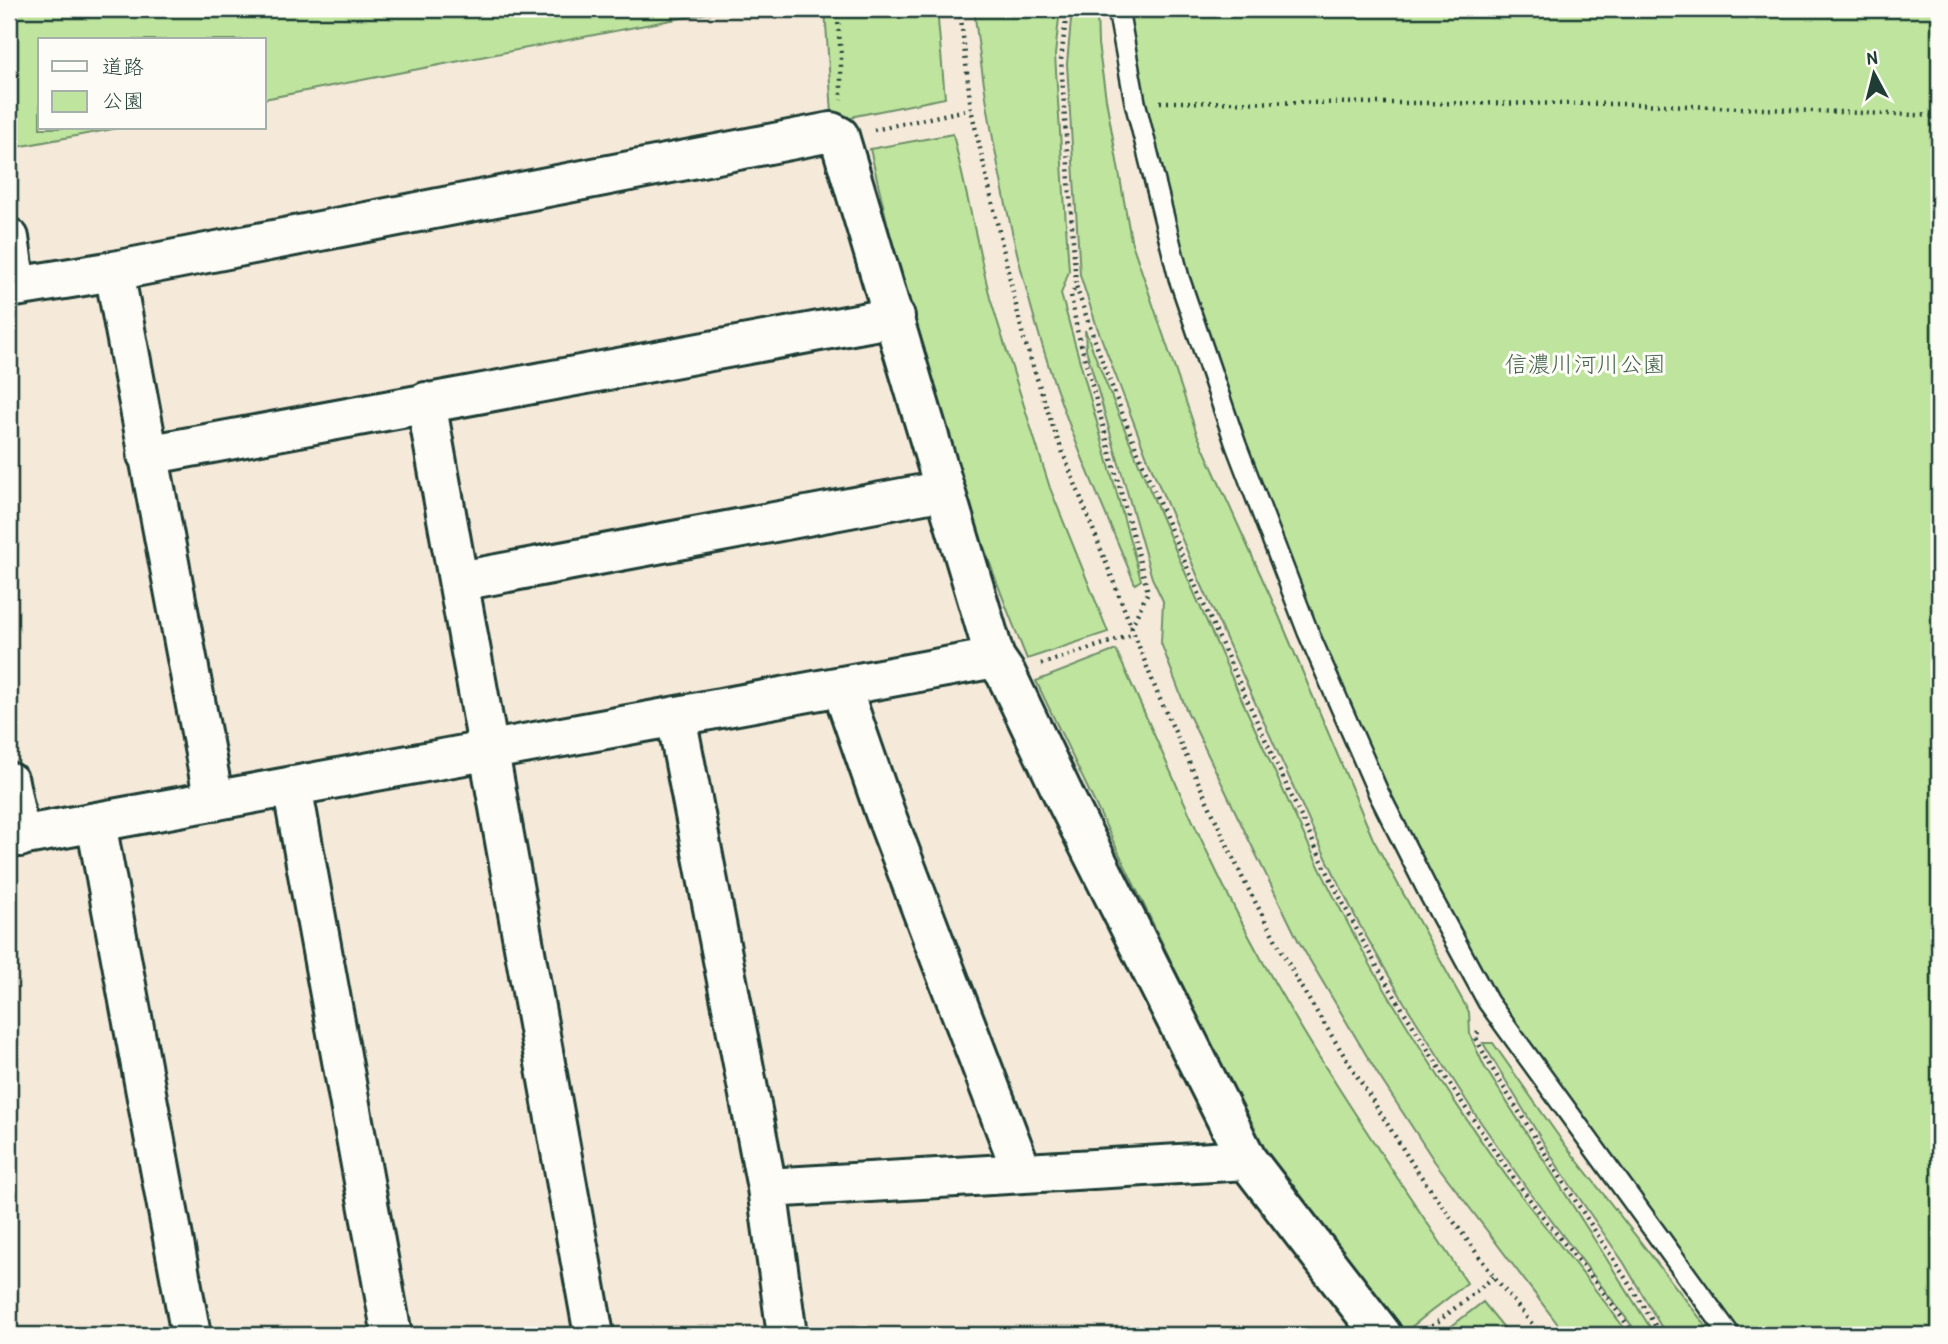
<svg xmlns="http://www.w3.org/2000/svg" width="1948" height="1344" font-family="'Patrick Hand','Klee One',sans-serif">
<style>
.green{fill:#bee49e;stroke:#6e9069;stroke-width:2}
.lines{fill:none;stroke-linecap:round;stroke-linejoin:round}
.lane-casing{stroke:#1f3d34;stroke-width:24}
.street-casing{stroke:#1f3d34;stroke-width:44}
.path{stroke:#1f3d34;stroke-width:4.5;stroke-dasharray:2 5;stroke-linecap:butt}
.lane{stroke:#fdfcf7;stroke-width:19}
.street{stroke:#fdfcf7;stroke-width:38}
.labels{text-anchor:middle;stroke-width:6;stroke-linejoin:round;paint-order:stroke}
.park-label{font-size:23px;fill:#3f5e49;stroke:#fdfcf7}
</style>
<rect width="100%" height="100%" fill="#f5e9d9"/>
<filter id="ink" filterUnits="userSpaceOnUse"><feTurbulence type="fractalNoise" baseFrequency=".0143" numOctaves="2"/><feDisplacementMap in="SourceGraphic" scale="14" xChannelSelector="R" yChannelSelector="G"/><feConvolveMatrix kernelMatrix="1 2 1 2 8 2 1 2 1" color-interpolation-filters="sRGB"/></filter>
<g filter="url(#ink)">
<path class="green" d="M9 9H728L264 99V40H40V128H118L17 147 9 82Z
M825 9H937L945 98 855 116 848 121 832 114Z
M974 9H1060L1055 55 1069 271 1061 294 1141 580 1135 584C1106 514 1072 439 1049 367 1012 251 988 130 974 9Z
M1072 9H1097L1098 44 1106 99 1131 240 1197 434 1276 609 1373 839 1469 1012 1470 1035 1484 1066 1655 1335H1639L1528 1190 1473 1111 1404 1002 1358 922 1318 841 1198 577 1147 457 1097 327 1080 275 1067 64Z
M1118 9H1939V1335H1730L1488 1002 1378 792 1179 278Z
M953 134 990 298 1050 488 1108 632 1027 659C981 547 943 432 911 315 895 260 883 204 870 149Z
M1085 330C1138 466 1196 600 1257 733 1300 828 1343 923 1398 1011 1437 1075 1477 1139 1523 1198 1558 1244 1596 1288 1629 1335H1566L1435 1162 1377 1073 1299 942 1249 840 1186 709 1161 643 1163 601 1152 578 1086 349Z
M1116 650C1164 754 1207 861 1263 962 1324 1072 1398 1178 1467 1283L1401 1335 1262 1150 1036 681Z
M1493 1043 1562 1141 1713 1335H1666L1624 1263 1560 1170 1483 1043Z
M1483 1302 1510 1335H1440Z"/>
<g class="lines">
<g class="lane-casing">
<path id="lane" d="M1118 9 1135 102 1179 278 1236 445 1308 632 1378 792 1430 895 1488 1002 1730 1335"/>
</g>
<g class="street-casing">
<path id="street" d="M9 238 16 287
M114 271 214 801
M9 288 114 271 831 132 839 136 995 658 1006 674 1066 800 1247 1160 1382 1335
M426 402 594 1335
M147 455 895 317
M460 581 945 490
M841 686 885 813 1022 1172
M676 716 767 1188 787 1335
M9 782 20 837
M292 786 392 1335
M96 823 191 1335
M9 838 995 658
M767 1188 1247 1160"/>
</g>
<path class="path" d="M837 9 841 56V100
M960 9 971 109 1023 336 1054 430 1158 695 1244 881 1301 987 1415 1168 1494 1277 1541 1335
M1067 9 1061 60 1076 286
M1160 102 1639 104 1939 116
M874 130 971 109
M1131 627 1148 592 1077 330 1071 295 1076 286C1123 428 1186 566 1248 702 1297 807 1343 915 1405 1013 1443 1074 1482 1135 1525 1193 1560 1241 1601 1285 1634 1335
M1041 664 1132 635
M1478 1032 1476 1038C1492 1071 1512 1100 1531 1131 1574 1200 1619 1266 1661 1335
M1421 1335 1494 1277"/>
<use href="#lane" class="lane"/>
<use href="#street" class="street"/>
</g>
</g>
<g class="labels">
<g class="park-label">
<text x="1585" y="372">信濃川河川公園</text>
</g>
</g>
<rect width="1948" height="1344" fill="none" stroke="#fdfcf7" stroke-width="35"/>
<rect x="18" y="18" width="1913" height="1309" fill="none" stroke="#1f3d34" stroke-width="2.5" filter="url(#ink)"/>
<rect x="38" y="38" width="228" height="91" fill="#fdfcf7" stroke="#a4b0a9" stroke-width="2"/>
<rect x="52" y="61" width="35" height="10" fill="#fdfcf7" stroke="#a4b0a9" stroke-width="2"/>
<text x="102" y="74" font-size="21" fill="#1f3d34">道路</text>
<rect x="52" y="91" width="35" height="21" fill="#bee49e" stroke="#a4b0a9" stroke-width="2"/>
<text x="102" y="108" font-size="21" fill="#1f3d34">公園</text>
<g transform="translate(1874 74) rotate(353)" stroke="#fdfcf7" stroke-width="5" paint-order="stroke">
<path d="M0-5L12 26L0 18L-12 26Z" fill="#1f3d34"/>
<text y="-10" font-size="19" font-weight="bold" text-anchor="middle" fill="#1f3d34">N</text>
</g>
</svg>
